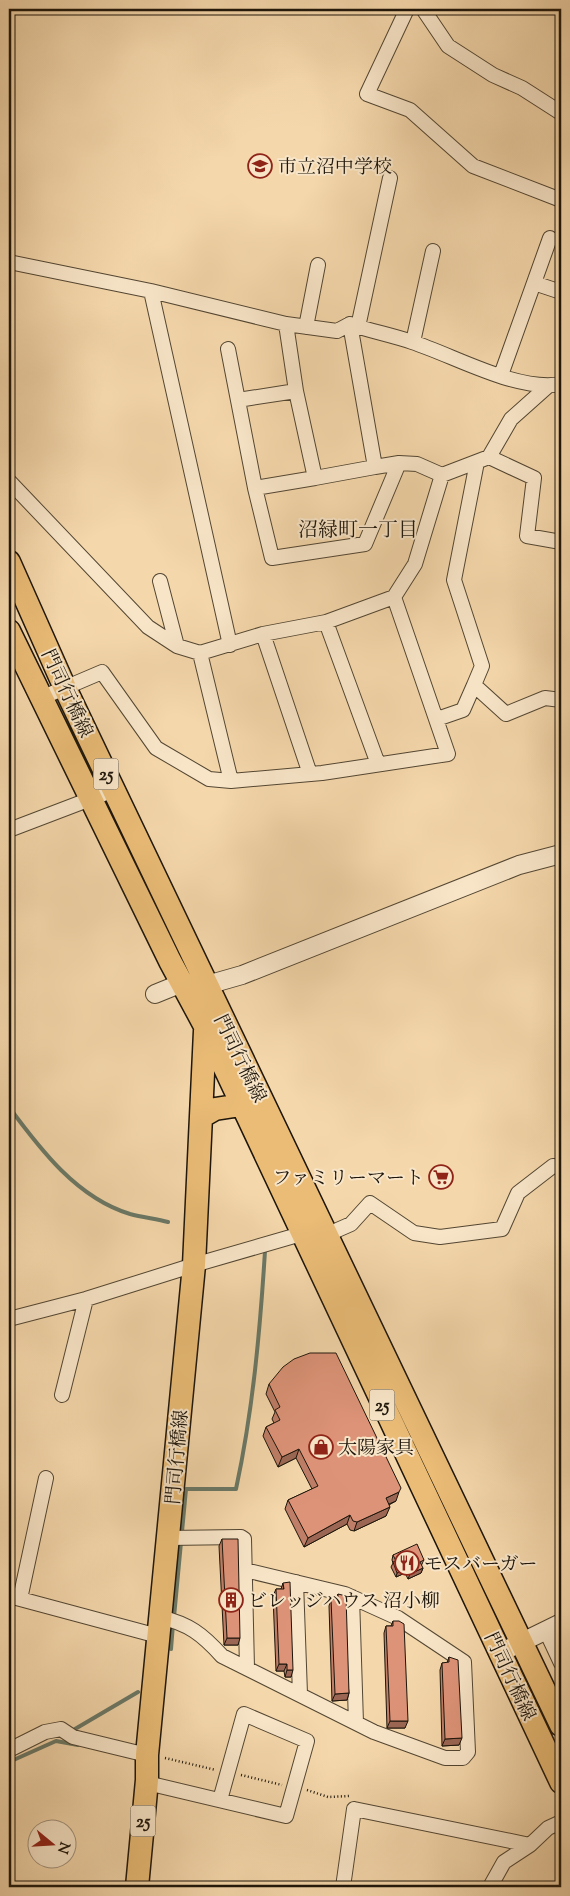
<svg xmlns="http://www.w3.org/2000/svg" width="570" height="1896" font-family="'Sorts Mill Goudy','Noto Serif JP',serif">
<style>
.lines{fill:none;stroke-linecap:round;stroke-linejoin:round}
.stream{stroke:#6a7866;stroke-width:4}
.minor-casing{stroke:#534632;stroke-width:16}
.tertiary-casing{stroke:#534632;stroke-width:20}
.primary-casing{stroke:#1d150a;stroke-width:25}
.path{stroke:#1d150a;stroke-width:2.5;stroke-dasharray:1 2.5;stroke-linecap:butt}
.minor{stroke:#f8e5c8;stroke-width:14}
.tertiary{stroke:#f8e5c8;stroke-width:18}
.primary{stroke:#eabc76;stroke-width:22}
.wall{fill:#be7e67;stroke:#1d150a}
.shaded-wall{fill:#9b6754;stroke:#1d150a}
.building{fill:#dd9378;stroke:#1d150a}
.labels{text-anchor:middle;stroke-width:4;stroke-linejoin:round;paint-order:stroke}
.shield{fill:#f8e5c8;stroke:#5f5343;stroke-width:1}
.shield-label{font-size:18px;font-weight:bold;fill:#1d150a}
.poi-label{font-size:19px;fill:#1d150a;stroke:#f8e5c8;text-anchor:start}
.street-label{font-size:19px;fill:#1d150a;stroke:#f8e5c8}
.neighbourhood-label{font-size:20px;fill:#1d150a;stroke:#f8e5c8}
</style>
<rect width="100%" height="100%" fill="#f4d7ab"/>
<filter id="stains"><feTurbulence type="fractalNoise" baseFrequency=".004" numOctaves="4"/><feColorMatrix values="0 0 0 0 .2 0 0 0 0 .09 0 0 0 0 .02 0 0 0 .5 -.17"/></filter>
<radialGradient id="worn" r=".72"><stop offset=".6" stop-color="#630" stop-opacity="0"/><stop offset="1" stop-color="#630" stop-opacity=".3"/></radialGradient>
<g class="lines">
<path class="stream" d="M9 1107C40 1149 77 1198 130 1214 142 1217 155 1219 168 1222
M174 1617 186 1489H236C253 1410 260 1331 265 1251
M171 1649 173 1624
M75 1729 138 1692
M9 1762 56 1741 78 1745"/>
<g class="minor-casing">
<path id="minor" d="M407 9 367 94 410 110 473 166 561 200
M423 9 448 46 493 75 522 88 561 113
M9 262 151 291 286 324 337 331 350 324C370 331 391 335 412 342 455 356 517 392 561 384
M534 283 561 292
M151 291 230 645
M286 324 296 391 315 478 255 488 272 558 365 544 399 463 375 467 350 324
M306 327 318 265
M358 327 390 178
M413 342 433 251
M228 349 255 488
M501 375 550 238
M238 400 296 391
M489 457 534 478 527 536 561 542
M399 463 417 464 442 475
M315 478 375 467
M9 481 148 627 177 646 200 653 263 634 326 622 394 597 415 564 442 475 489 457 511 419 548 386
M160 581 177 646
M326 622 378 764
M263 634 310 774
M200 653 231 781
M474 685 482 666 454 580 477 462
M41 698 102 672 156 748 209 779 231 781 322 773 448 754 394 597
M437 719 463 710 474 685 506 714 545 698 561 700
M9 830 114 790
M326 1235 351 1224 370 1203 414 1233 440 1237 502 1229 518 1193 553 1166 561 1167
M9 1319 86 1299 194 1265 308 1232
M62 1395 86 1299
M168 1538 241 1537 244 1539 247 1668
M296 1582 300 1694
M9 1596 158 1636
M352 1597 356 1723
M20 1599 46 1478
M160 1617C189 1624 202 1634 222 1656L374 1732 445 1758H463L468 1752 464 1662 398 1618 345 1594 245 1570
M546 1631 561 1663
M9 1750 45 1732 61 1729 73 1737 147 1755
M147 1783 286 1816 307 1741 244 1714 220 1800
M343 1887 354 1809 530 1845 548 1828 561 1822
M490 1887 504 1862 530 1845"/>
</g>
<g class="tertiary-casing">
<path id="tertiary" d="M155 994 182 983 207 985 242 975 519 865 561 854
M510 1648 561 1623"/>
</g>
<g class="primary-casing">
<path id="primary" d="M9 562 65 688 561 1725
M9 631 170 961 205 1026 561 1782
M201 1117 215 1109 241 1105
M137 1887 147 1780V1755L194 1265 205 1031"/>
</g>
<path class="path" d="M165 1758 216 1770
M241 1775 282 1785
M307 1790 328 1797 349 1796"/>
<use href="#minor" class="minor"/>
<use href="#tertiary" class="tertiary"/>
<use href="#primary" class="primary"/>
</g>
<path class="wall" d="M269 1384 396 1501 389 1505 386 1516 354 1531 350 1530 347 1524 304 1547 285 1509 288 1500 312 1489 296 1458 278 1467 263 1436 266 1427 274 1423 272 1419 275 1412 266 1394Z
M222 1539 238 1645H224L219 1546Z
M393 1555 424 1560 421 1566 423 1568 421 1573 408 1579 405 1573 396 1577 391 1567 393 1563 392 1560Z
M283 1583 291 1677H285L284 1671H276L273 1596 276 1589H281Z
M338 1594 349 1693 347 1700 332 1701 329 1606 331 1599H336Z
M393 1621 405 1728H387L384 1633 386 1626H391Z
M449 1657 459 1745 442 1746 440 1670 442 1663H447Z"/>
<path class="shaded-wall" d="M299 1449 296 1458 278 1467 282 1457Z
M399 1492 396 1501 382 1507 386 1498Z
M390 1507 386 1516 354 1531 357 1522Z
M350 1515 347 1524 304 1547 308 1538Z
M407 1568 405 1573 396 1577 397 1573Z
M423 1568 421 1573 408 1579 410 1574Z
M227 1638H240L238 1645H224Z
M279 1664H287L284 1671H276Z
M287 1670H293L291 1677H285Z
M349 1693 347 1700 332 1701 335 1694Z
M390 1721H408L405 1728H387Z
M462 1738 459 1745 442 1746 445 1739Z"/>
<path class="building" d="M310 1353H336L401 1488 399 1492 386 1498 390 1507 357 1522 353 1521 350 1515 308 1538 288 1500 318 1486 299 1449 282 1457 266 1427 280 1420 275 1410 280 1407 269 1384 283 1367 294 1359Z
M222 1539H238L240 1638H227Z
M417 1544 424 1560 420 1562 423 1568 410 1574 407 1568 397 1573 393 1562 396 1561 393 1555Z
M290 1582 293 1670H287V1664H279L276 1589H284L283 1583Z
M338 1594 346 1596 349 1693 335 1694 331 1599H338Z
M393 1621H399L404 1624 408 1721H390L386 1626H393Z
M449 1657 458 1660 462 1738 445 1739 442 1663 449 1662Z"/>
<defs>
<g id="school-ring" transform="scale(1.25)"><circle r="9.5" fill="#f8e5c8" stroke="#8f2418" stroke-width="1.5"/><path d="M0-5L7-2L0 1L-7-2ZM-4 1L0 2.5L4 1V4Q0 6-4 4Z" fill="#8f2418"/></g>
<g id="supermarket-ring" transform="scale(1.25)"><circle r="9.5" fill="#f8e5c8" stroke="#8f2418" stroke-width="1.5"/><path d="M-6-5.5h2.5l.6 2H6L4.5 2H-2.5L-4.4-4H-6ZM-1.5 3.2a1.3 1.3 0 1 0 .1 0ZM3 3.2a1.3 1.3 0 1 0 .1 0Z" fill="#8f2418"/></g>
<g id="shop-ring" transform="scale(1.25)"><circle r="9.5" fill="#f8e5c8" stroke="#8f2418" stroke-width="1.5"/><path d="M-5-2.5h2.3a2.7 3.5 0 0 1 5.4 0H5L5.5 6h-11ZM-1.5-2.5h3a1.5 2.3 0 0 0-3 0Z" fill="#8f2418"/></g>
<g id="restaurant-ring" transform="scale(1.25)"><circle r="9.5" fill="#f8e5c8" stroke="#8f2418" stroke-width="1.5"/><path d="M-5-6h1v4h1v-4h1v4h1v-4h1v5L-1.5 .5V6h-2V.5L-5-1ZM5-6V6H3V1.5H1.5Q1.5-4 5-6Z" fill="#8f2418"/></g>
<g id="building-ring" transform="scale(1.25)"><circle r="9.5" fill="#f8e5c8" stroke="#8f2418" stroke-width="1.5"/><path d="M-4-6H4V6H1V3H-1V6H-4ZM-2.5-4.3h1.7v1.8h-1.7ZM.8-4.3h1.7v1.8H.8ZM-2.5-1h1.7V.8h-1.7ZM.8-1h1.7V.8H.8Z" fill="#8f2418"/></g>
</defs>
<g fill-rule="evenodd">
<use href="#school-ring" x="260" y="166"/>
<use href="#supermarket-ring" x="441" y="1177"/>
<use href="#shop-ring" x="321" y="1447"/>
<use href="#restaurant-ring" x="407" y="1563"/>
<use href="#building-ring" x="231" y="1600"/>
</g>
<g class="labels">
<g class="shield">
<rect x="93.5" y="758.5" width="25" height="31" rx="4"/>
<rect x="369.5" y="1389.5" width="25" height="31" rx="4"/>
<rect x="130.5" y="1805.5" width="25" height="31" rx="4"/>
</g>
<g class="shield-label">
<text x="106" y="780">25</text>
<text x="382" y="1411">25</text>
<text x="143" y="1827">25</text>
</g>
<g class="poi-label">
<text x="278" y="173">市立沼中学校</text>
<text x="424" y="1184" text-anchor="end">ファミリーマート</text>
<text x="338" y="1454">太陽家具</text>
<text x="424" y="1570">モスバーガー</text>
<text x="248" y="1607">ビレッジハウス 沼小柳</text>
</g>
<g class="street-label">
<text transform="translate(68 693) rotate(65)" y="7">門司行橋線</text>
<text transform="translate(241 1058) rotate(64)" y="7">門司行橋線</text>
<text transform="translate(176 1457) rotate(-85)" y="7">門司行橋線</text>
<text transform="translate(511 1676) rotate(65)" y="7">門司行橋線</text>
</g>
<g class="neighbourhood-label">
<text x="358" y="536">沼緑町一丁目</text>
</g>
</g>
<rect width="570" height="1896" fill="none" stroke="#f4d7ab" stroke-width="30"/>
<rect x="10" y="10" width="550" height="1876" fill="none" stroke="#1d150a" stroke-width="2.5"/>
<rect x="15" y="15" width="540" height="1866" fill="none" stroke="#1d150a"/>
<g transform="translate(52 1844) rotate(108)"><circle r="24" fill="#f8e5c8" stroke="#a0927c"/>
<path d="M0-4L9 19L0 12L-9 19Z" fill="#8f2418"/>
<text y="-8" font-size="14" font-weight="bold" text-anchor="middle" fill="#1d150a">N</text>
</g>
<rect width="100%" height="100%" filter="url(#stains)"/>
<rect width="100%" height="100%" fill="url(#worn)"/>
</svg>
